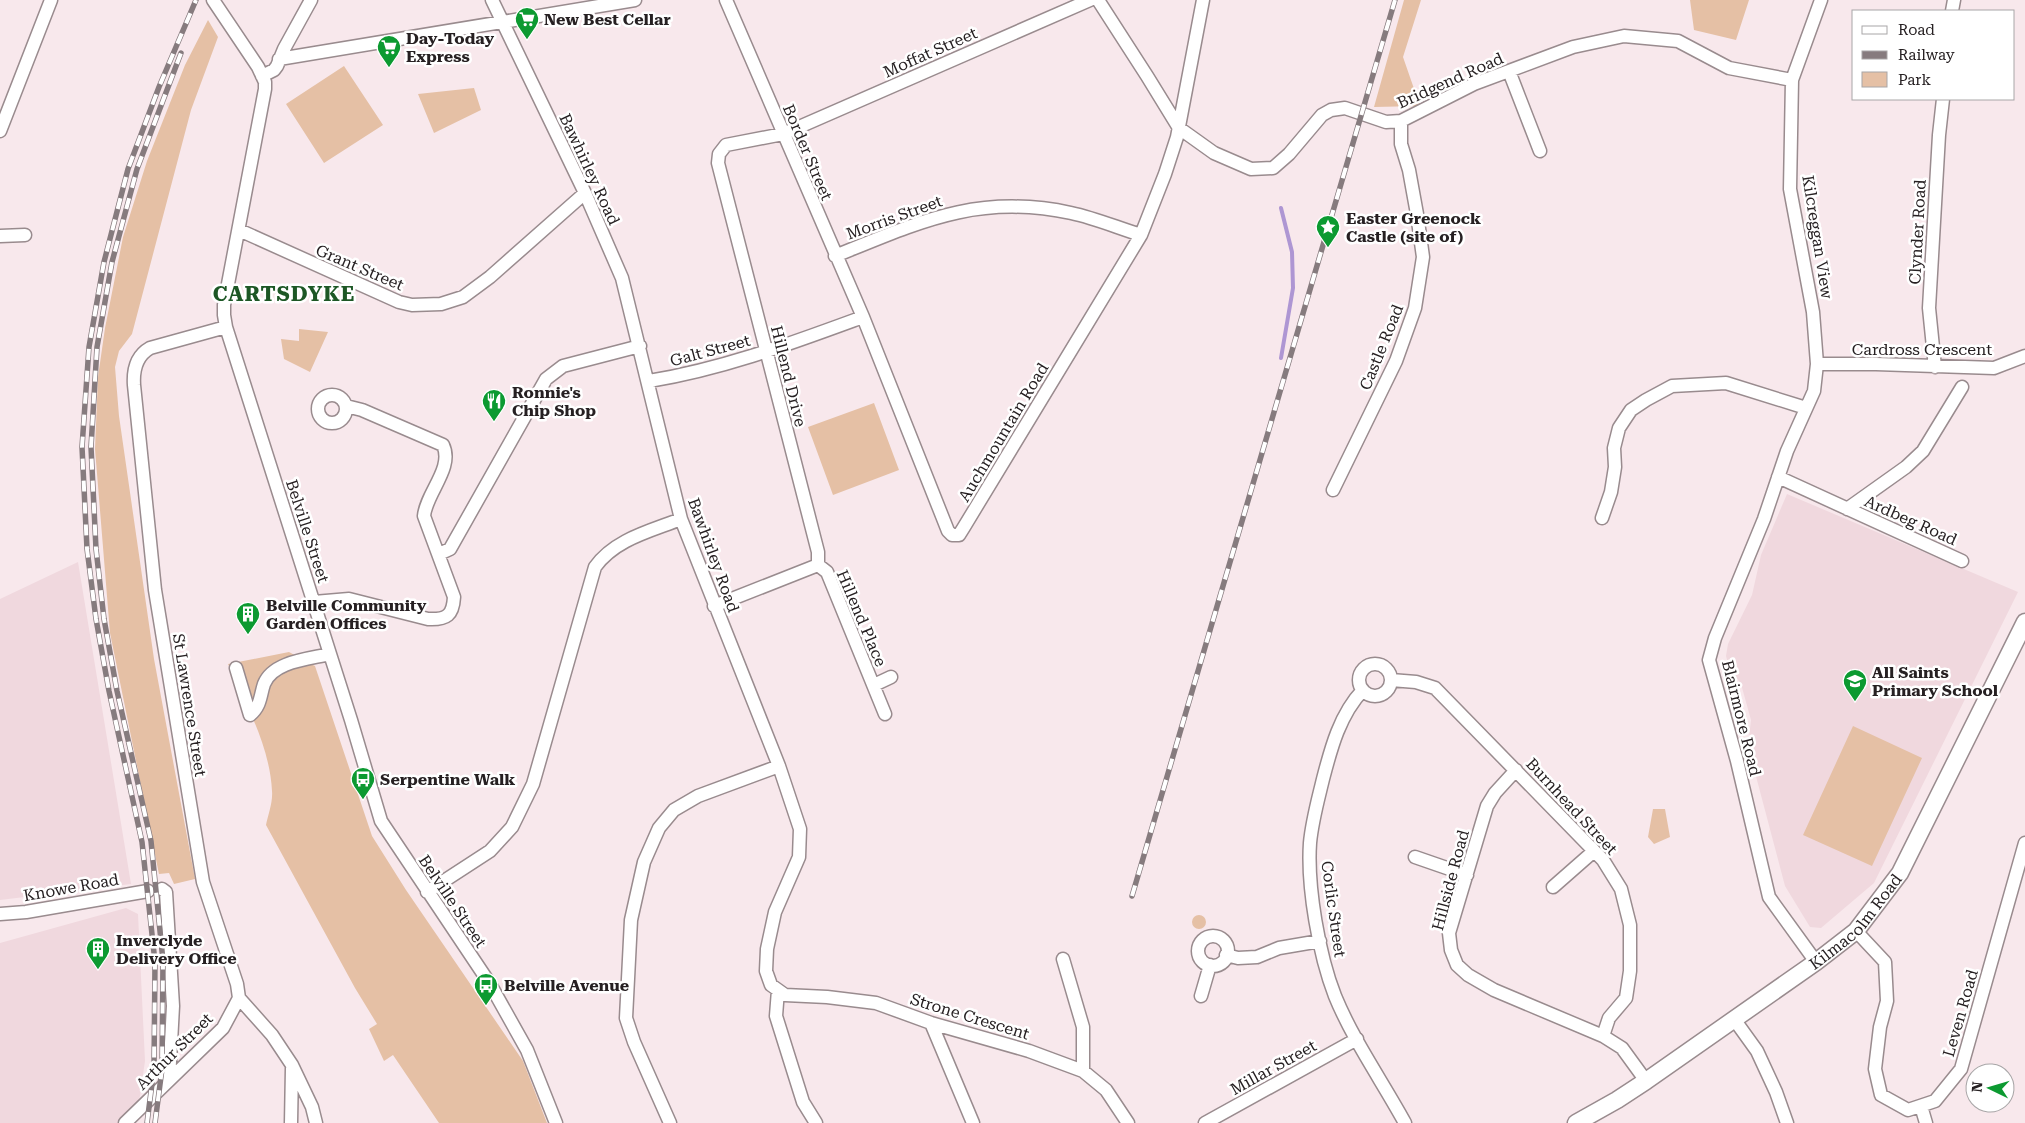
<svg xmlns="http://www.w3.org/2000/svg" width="2025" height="1123" font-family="'Roboto Serif',serif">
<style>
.built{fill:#f0d8de}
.green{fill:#e5c0a5}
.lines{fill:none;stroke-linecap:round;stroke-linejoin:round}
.stream{stroke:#ae96d3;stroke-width:4}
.minor-casing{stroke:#998b8e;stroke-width:15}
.major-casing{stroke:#998b8e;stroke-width:19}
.minor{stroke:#fff;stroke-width:12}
.major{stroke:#fff;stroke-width:16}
.rail-casing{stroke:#867b7e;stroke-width:5.5}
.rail{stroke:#fff;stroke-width:4;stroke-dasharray:11;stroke-linecap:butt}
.labels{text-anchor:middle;stroke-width:5;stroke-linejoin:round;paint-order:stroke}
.poi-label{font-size:16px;font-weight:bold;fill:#262022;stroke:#fff;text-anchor:start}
.street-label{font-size:16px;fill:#262022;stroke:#fff}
.district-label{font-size:21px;font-weight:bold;letter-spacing:1px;fill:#1d5725;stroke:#fff}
</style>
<rect width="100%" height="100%" fill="#f8e8ec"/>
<path class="built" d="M1787 494 2018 592 1874 883 1821 928 1810 927 1785 886 1748 746 1751 720 1741 684 1729 667 1726 656 1728 644 1752 595 1761 555Z
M78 562 131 884 0 900V599Z
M126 908 138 914 145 1061 136 1123H0V943Z"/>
<path class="green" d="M1404 0H1421L1403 57 1420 106 1374 107Z
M1690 0H1749L1736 40 1694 30Z
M208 20 218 37 191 110 132 334 119 351 115 367 119 416 154 659 195 879 174 884 169 873 159 874 110 633 95 449 98 377 105 328 123 237 147 161 185 65Z
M344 66 383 125 324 163 286 104Z
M474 88 481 110 434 133 418 94Z
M299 329 328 332 310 372 284 359 281 339 299 341Z
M874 403 899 470 833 495 808 427Z
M289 652 315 666 372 836 406 890 523 1061 547 1123H439L393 1055 384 1061 369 1029 377 1024 355 988 266 825C268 815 273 802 272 791 270 747 246 704 228 664Z
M1853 726 1922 758 1872 866 1803 835Z
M1653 809H1665L1670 837 1654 844 1648 837Z
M1192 922a7 7 0 1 1 14 0a7 7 0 1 1-14 0Z"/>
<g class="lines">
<path class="stream" d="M1281 208 1292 252 1293 288 1281 358"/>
<g class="minor-casing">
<path id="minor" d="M213 0 258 67 265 82V89L224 305V315L226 327 351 720 381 821 490 984 527 1050 556 1123
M492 0 585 193 622 278 681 519 779 766 800 829 799 857 775 912 767 949 766 971 771 985 778 990 776 1016 803 1102 816 1123
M726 0 863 317 948 531 952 535H959L964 527 1141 235 1165 174 1177 137 1203 0
M1098 0 1147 76 1179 128 1214 153 1251 169 1273 168 1289 154 1322 115 1331 110 1345 108 1386 122 1401 121 1474 84 1573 47 1624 36 1678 41 1729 68 1792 80
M1952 11 1954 0
M279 59 635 0
M1509 71 1540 151
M262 76 274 70 277 66 284 49 311 0
M0 131 51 0
M239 230 399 302 412 305 441 304 463 297 490 277 585 193
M0 236 25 235
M835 256C919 222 978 193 1071 213 1095 218 1118 228 1141 235
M226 327 150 348C136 356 133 370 134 385L155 590 203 882 237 984 239 998 272 1035 292 1065 312 1107 316 1123
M1817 364H1876L1994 368 2025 356
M1935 367 1929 308 1939 135 1943 99
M649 381C723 369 792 343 863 317
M318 409a14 14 0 1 1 28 0a14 14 0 1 1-28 0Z
M1778 477 1962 561
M1333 490 1396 361 1415 308 1423 257 1417 214 1409 170 1401 144V121
M1847 509 1906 467 1923 451 1962 387
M1602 518 1611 492 1615 467 1614 448 1619 428 1631 410 1646 400 1672 386 1726 383 1806 408
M439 554 450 549 546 379 563 366 640 346
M818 565V552L718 163 719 154 726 145 783 134 1090 0
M818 565 827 572 885 714
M314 602 349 599 428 619C447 620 453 615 454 597L424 516C426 493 454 468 443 445L362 410 346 406
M714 606 818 565
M1359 680a16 16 0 1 1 32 0a16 16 0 1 1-32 0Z
M236 668 250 715C261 706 260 696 264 684 273 661 310 659 330 654
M1391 680 1416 682 1435 688 1603 860 1621 889 1630 925V971L1626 998 1609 1018 1603 1036 1622 1048 1646 1081
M874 685 891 677
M1363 690C1340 714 1331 748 1323 779 1318 800 1312 821 1310 843 1307 887 1319 955 1335 996 1353 1040 1382 1081 1405 1123
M1516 770 1495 793 1487 806 1449 933 1451 950 1457 965 1468 975 1494 990 1603 1036
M1415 857 1467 875
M1553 887 1594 851
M162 889 166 892 173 1006 169 1080
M427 892 490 851 512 827 533 784 595 567C615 539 651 531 681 519
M0 914 26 912 148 891
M1856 931 1885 962 1887 1001 1880 1027 1875 1069 1881 1095 1908 1110 1935 1101 1961 1069 2025 843
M1198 951a15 15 0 1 1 30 0a15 15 0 1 1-30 0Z
M1226 955 1238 958 1257 957 1279 948 1320 941
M1063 959 1083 1027V1071
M1816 962 1769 897 1737 761 1709 660 1715 638 1764 519 1787 451 1814 391 1817 364 1813 312 1790 189 1792 80 1821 0
M778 990 785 995 827 997 876 1003 931 1023 1029 1051 1083 1071 1106 1090 1128 1123
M1201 996 1210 965
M1734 1019 1757 1051 1776 1092 1787 1123
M931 1023 973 1123
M1921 1106 1926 1123
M125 1123 223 1028 239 998
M291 1123 292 1068
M670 1123 634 1042 626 1018 631 920 644 862 659 828 674 810 698 796 779 766
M1205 1123 1357 1039"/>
</g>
<g class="major-casing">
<g id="major">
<path id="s1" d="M1576 1123 1617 1100 1646 1081 1816 962 1856 931 1900 873 2025 622"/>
</g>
</g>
<use href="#minor" class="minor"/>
<use href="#major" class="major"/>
<g class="rail-casing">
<path id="rail" d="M1132 896 1395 0
M147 1123 154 1068 155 962 142 842 109 691 96 619 87 549 82 447 89 347 104 262 128 169 159 87 196 0
M155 1123 162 1069 163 961 151 841 117 691 104 619 96 549 91 447 97 347 112 262 137 169 181 53"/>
</g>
<use href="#rail" class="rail"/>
</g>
<defs>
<g id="supermarket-pin" transform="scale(1.25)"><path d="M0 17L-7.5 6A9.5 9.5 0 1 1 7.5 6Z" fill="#0c9a31" stroke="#fff"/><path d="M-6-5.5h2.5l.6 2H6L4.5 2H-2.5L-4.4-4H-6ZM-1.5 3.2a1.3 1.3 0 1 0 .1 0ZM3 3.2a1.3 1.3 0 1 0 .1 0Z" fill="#fff"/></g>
<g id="sight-pin" transform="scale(1.25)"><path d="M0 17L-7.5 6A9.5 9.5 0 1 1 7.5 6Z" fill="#0c9a31" stroke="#fff"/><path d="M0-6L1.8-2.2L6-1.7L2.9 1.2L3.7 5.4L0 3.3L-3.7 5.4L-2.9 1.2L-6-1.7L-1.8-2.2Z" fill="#fff"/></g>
<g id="restaurant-pin" transform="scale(1.25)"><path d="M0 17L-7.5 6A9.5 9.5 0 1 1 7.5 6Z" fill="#0c9a31" stroke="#fff"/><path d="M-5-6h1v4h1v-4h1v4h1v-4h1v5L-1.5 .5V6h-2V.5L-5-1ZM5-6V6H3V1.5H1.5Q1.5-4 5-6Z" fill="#fff"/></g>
<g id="building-pin" transform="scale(1.25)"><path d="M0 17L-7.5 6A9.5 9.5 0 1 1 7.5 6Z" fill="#0c9a31" stroke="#fff"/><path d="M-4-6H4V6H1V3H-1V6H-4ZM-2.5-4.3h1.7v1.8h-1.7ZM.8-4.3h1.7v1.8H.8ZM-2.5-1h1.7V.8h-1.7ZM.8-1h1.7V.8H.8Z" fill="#fff"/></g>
<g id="school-pin" transform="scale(1.25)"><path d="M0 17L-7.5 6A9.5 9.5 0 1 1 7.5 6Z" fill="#0c9a31" stroke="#fff"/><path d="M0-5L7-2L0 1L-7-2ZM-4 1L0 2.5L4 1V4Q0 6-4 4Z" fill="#fff"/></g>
<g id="bus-pin" transform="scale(1.25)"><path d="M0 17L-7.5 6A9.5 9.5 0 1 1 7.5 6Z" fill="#0c9a31" stroke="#fff"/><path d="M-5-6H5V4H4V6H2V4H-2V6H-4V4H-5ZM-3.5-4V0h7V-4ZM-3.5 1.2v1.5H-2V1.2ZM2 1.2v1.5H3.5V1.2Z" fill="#fff"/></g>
</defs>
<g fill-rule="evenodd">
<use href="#supermarket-pin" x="527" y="19"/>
<use href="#supermarket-pin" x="389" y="47"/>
<use href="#sight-pin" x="1328" y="227"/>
<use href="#restaurant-pin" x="494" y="401"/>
<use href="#building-pin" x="248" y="614"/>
<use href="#school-pin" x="1855" y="681"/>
<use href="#bus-pin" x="363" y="779"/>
<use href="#building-pin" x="98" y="949"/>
<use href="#bus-pin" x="486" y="985"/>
</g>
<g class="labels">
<g class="poi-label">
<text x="544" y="25">New Best Cellar</text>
<text x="406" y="44">Day-Today<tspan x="406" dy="18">Express</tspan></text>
<text x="1346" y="224">Easter Greenock<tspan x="1346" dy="18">Castle (site of)</tspan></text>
<text x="512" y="398">Ronnie's<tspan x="512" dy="18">Chip Shop</tspan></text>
<text x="266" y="611">Belville Community<tspan x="266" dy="18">Garden Offices</tspan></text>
<text x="1872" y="678">All Saints<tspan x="1872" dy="18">Primary School</tspan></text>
<text x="380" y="785">Serpentine Walk</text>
<text x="116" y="946">Inverclyde<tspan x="116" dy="18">Delivery Office</tspan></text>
<text x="504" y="991">Belville Avenue</text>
</g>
<g class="street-label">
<text transform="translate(930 52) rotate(-24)" y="6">Moffat Street</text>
<text transform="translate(1450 80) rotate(-24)" y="6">Bridgend Road</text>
<text transform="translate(808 152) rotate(67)" y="6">Border Street</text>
<text transform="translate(590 169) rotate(65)" y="6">Bawhirley Road</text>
<text transform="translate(894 217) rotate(-20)" y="6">Morris Street</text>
<text transform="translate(1917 232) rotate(-87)" y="6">Clynder Road</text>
<text transform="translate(1818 237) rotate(81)" y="6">Kilcreggan View</text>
<text transform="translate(360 267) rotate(23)" y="6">Grant Street</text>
<text transform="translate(1381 347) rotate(-68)" y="6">Castle Road</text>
<text x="1922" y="355">Cardross Crescent</text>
<text transform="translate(710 350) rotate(-15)" y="6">Galt Street</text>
<text transform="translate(789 376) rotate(76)" y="6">Hillend Drive</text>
<text transform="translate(1003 432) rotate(-59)" y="6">Auchmountain Road</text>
<text transform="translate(1911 520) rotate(24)" y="6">Ardbeg Road</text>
<text transform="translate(308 531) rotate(72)" y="6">Belville Street</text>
<text transform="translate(714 555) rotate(70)" y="6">Bawhirley Road</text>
<text transform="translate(862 618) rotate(67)" y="6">Hillend Place</text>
<text transform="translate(190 705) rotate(81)" y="6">St Lawrence Street</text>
<text transform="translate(1742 718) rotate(76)" y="6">Blairmore Road</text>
<text transform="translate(1572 806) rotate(47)" y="6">Burnhead Street</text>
<text transform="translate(1450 880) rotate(-75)" y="6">Hillside Road</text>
<text transform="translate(71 887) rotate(-10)" y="6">Knowe Road</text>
<text transform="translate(453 901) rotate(56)" y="6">Belville Street</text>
<text transform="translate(1334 909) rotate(82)" y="6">Corlic Street</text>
<text dy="6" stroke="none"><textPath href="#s1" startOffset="346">Kilmacolm Road</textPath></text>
<text transform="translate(1960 1013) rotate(-74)" y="6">Leven Road</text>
<text transform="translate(970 1016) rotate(17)" y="6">Strone Crescent</text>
<text transform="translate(174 1051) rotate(-45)" y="6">Arthur Street</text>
<text transform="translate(1273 1067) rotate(-29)" y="6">Millar Street</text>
</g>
<g class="district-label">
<text x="284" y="301">CARTSDYKE</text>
</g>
</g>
<rect x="1852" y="10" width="162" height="90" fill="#ffffff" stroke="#a8a6a7"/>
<rect x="1862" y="26" width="25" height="8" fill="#ffffff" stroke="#a8a6a7"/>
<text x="1898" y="35" font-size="15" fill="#262022">Road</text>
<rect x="1862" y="51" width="25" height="8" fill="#867b7e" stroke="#a8a6a7"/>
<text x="1898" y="60" font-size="15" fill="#262022">Railway</text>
<rect x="1862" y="72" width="25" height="15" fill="#e5c0a5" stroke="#a8a6a7"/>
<text x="1898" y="85" font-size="15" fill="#262022">Park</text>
<g transform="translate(1990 1088) rotate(275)"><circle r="24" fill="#ffffff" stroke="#a8a6a7"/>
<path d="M0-4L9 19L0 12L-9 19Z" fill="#0c9a31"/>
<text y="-8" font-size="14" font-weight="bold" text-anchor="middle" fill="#262022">N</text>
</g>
</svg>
